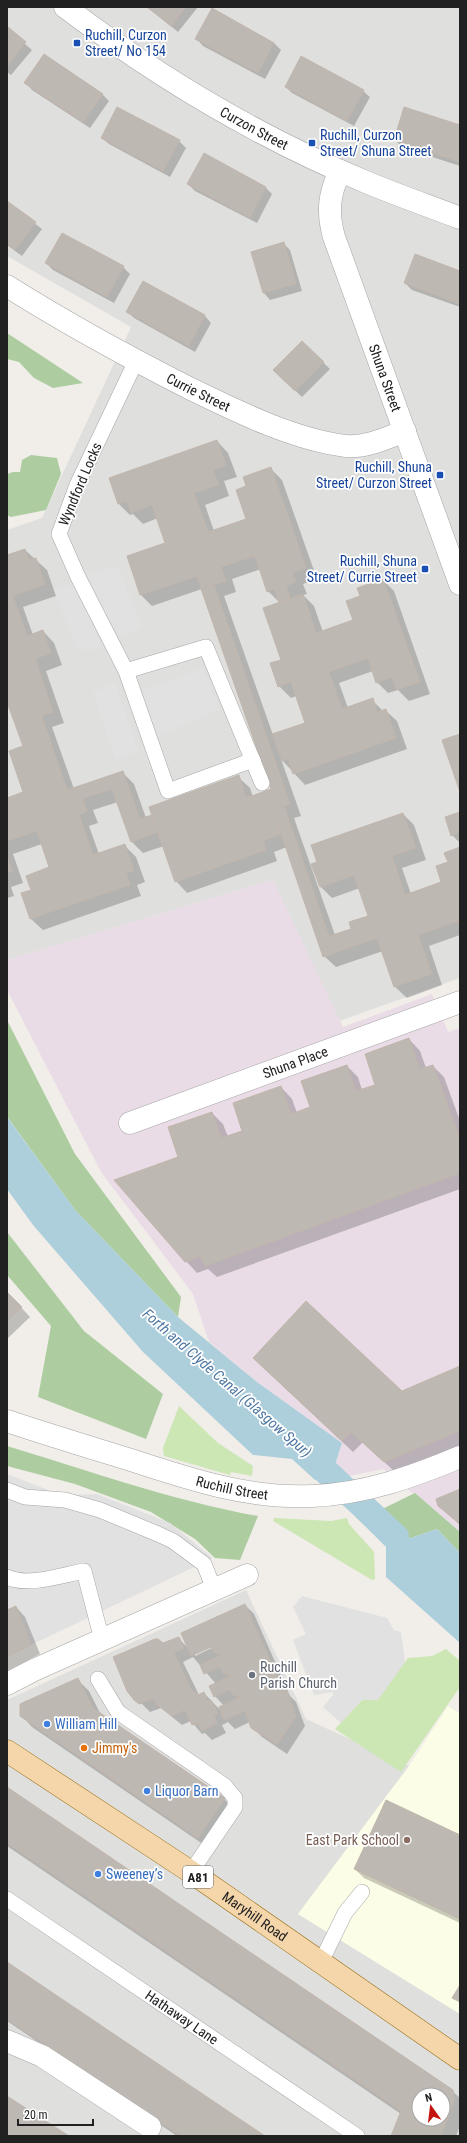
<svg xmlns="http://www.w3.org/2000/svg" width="467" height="2143" font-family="'Roboto Condensed',sans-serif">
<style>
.residential{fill:#dfdfde;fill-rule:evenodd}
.industrial{fill:#e9dce6}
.education{fill:#fcfde6}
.grass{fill:#cce6b4}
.forest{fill:#adcda1}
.parking{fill:#e1e1e1}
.water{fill:#adcfdb}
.shadow{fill:#0003;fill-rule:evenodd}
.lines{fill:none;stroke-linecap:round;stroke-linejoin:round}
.canal{stroke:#adcfdb;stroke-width:26}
.building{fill:#beb8b2;stroke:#c2b6ac;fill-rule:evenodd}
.lane-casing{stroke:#a5a5a5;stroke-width:16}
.street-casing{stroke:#a5a5a5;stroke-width:23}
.primary-casing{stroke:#93690c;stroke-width:23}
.lane{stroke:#fff;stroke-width:15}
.street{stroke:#fff;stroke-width:22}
.primary{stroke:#f5d6aa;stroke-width:22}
.transit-dot{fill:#1a4fb4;stroke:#fff;stroke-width:1.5}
.worship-dot{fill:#6b7280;stroke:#fff;stroke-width:1.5}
.shop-dot{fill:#3f7fe0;stroke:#fff;stroke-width:1.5}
.food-dot{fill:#e8710a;stroke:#fff;stroke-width:1.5}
.education-dot{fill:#8d6e63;stroke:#fff;stroke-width:1.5}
.labels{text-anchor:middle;stroke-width:3.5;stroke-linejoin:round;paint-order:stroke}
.shield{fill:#fff;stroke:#646464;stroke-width:1}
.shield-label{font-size:13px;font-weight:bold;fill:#212121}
.transit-label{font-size:14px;fill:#164399;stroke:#fff;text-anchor:start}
.street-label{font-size:14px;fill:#212121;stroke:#fff}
.worship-label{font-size:14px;fill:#5b616d;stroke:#fff;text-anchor:start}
.shop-label{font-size:14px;fill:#366cbe;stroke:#fff;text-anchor:start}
.food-label{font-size:14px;fill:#c56008;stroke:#fff;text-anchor:start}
.education-label{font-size:14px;fill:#785e54;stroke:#fff;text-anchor:end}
.water-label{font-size:15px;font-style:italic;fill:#5179a3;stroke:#fff}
</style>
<rect width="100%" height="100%" fill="#f1eee9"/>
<path class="residential" d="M7 7H460V978L325 1026 273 880 7 960V530L42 518 131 327 7 256Z
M246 1590 306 1719 409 1766 298 1914 460 2014V2136H7V1700ZM419 2095H443V2119H419Z"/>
<path class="industrial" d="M273 880 343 1027 432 994 448 1032 460 1028V1532L383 1469 340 1478 333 1471 342 1443 257 1382 209 1342 193 1294 101 1172 7 990V960Z"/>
<path class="education" d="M448 1706 460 1714V2014L298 1914 409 1766Z"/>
<path class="grass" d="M179 1406 218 1443 253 1466 252 1476 231 1472 230 1475 164 1456 163 1448Z
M274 1518 331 1521 347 1518 349 1524 374 1552 375 1579 372 1580 273 1521Z
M446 1649 460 1661V1687L401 1772 335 1729 362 1700 378 1699 408 1658 432 1656Z"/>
<path class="forest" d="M7 333 83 383 53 388 34 378 19 362 7 359Z
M31 455 57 458 61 474 46 510 11 517 7 515V474L13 472H20L22 460Z
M7 1020 75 1154 181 1297 178 1317 75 1210 8 1118Z
M7 1232 84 1331 163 1394 146 1439 38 1397 51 1326 7 1275Z
M7 1446C90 1471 173 1501 258 1516L240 1560 215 1558 195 1539 151 1512 75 1484 7 1466Z
M415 1493 460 1532V1553L437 1529 408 1539 378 1511Z"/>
<path class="parking" d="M117 566 142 627 121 636 78 577Z
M77 583 102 649 79 650 52 590Z
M203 668 219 710 156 737 134 694Z
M115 683 139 752 115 758 93 692Z
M7 1474 61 1495 97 1494 170 1523 213 1558 31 1645 16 1607 7 1610Z
M302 1596 387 1618 394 1630 401 1632 405 1662 378 1700H362L341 1723 323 1707 333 1695V1692L314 1695 293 1640 306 1634 293 1607Z"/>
<path class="water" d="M7 1117 75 1210 178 1317 257 1382 342 1443 333 1471 315 1480 292 1459 253 1455 143 1352 33 1225 7 1189Z
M378 1511 408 1539 437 1529 460 1553V1643L386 1577V1547L354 1515Z"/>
<path class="shadow" d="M147 7H198L178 32Z
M213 10 274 43 281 50 265 79 203 46 197 39Z
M7 28 32 50 11 75 7 72Z
M26 83 102 94 109 101 90 128 32 90Z
M286 87 363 91 370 97 354 126 292 93Z
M460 126V166L402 147 395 140Z
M102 138 179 141 186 148 170 177 109 144Z
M188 184 266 188 272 194 257 223 195 191Z
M7 202 42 229 22 256 7 245Z
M62 234 123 267 130 274 114 303 53 270 46 263Z
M283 243 290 250 302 291 270 300 264 293 252 252Z
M460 272V307L412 290 405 283Z
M143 282 205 316 211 323 195 352 134 318 128 312Z
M302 342 330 369 302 397 274 370Z
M217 441 228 453 237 477 224 481 229 496 205 505 214 531 248 519V487L271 469 282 480 317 579 303 584 307 594 303 595 314 606 323 632 354 621 362 597 383 580 394 591 430 694 409 701 398 690 388 693 377 682 373 671 339 683 348 708 372 700 383 711 385 710 397 721 407 749 305 785 281 759 301 816 294 818 335 935 352 929 369 916 360 888 332 898 320 886 318 862 403 814 414 825 426 860 402 868 411 894 443 883 449 863 460 848V935L429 946 442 985 407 998 395 987 383 951 336 967 324 956 287 847 274 852 277 861 187 893 176 881 164 846 143 853 132 842 118 802 93 810 98 823 89 826 99 854 124 845 136 857 145 882 137 885 141 896 43 930 31 919 23 894 32 891 51 868 42 844 13 854 23 883 11 887 14 896 7 898V799L24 793V747L7 699V556L25 550 47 570 56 596 23 607 33 635 43 631 54 643 62 665 46 671 64 723 52 727 74 789 122 772 134 784 146 818 238 777 250 788 253 797 272 790 202 589 152 606 141 595 128 557 167 544 158 518 143 524 133 514 130 515 119 504 110 479ZM261 569 268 591 280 603 282 660 279 686 291 698 296 696 306 724 273 735 224 596 236 592 232 579Z
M460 813V843L452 835Z
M409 1039 420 1051 426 1068 433 1066 444 1077 460 1121V1189L217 1277 208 1269 197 1273 186 1261 180 1158 212 1113 223 1124 228 1137 244 1132 281 1087 292 1099 297 1113 312 1108 347 1066 358 1077 362 1090 377 1085Z
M7 1292 30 1317 7 1339Z
M460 1367V1446L396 1473 363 1442 353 1452 266 1370 401 1392Z
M460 1490V1525L439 1506Z
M245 1605 254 1614 290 1696 296 1702 305 1726 287 1754 262 1737 252 1727 250 1722 235 1729 228 1722 222 1725 226 1733 212 1740 205 1733 202 1734 191 1721 182 1725 161 1708 150 1712 128 1690 163 1645 178 1638 188 1648ZM215 1644 216 1646 195 1656V1653ZM193 1657 216 1684 215 1696 224 1706 222 1712 204 1693 199 1695 183 1662Z
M16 1607 25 1617 40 1654 7 1671V1611Z
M78 1680 89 1691 101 1715 224 1799 236 1810 210 1849 32 1727 21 1715Z
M7 1788 452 2091 460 2098V2126L456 2136H392L401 2114 7 1846ZM419 2095H443V2119H419Z
M460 1836V1923L364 1878 355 1869Z
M7 1963 263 2136H177L7 2021Z"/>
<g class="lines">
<path class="canal" d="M302 1449 396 1537"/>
</g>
<path class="building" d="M147 7H186L171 26Z
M212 8 274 43 258 73 195 39Z
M7 26 26 42 7 66Z
M44 54 103 94 83 122 24 83Z
M301 56 364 90 347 121 285 87Z
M117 107 180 140 163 171 101 138Z
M404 107 460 125V162L394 140Z
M204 153 266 187 250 218 187 184Z
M7 201 36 222 15 250 7 244Z
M62 233 124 266 107 297 45 263Z
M284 242 296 284 263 293 251 252Z
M415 254 460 271V304L404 283Z
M143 281 205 315 189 346 126 312Z
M302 341 324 362 295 391 273 370Z
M217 440 226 465 213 470 219 485 194 493 208 532 246 519 236 490 246 486 243 477 271 467 306 568 292 572 296 582 286 586 290 598 279 602 274 589 267 592 255 556 221 567 226 581 201 589 197 576 140 595 127 556 165 543 152 505 131 513 127 501 118 504 109 478Z
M25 549 29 560 36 558 45 584 13 596 27 636 43 630 51 653 35 659 53 712 42 716 67 790 123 771 140 819 152 815 158 832 131 842 112 789 83 798 87 811 79 815 93 855 125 844 134 871 126 873 130 885 30 919 21 893 31 890 26 876 49 867 37 831 7 841V798L23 792 9 751 23 746 7 702V555Z
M383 579 420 682 396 690 392 677 376 683 368 658 329 672 342 709 373 698 377 712 386 709 396 738 293 774 288 759 282 761 272 734 305 723 291 682 278 687 270 663 281 660 263 608 303 594 316 633 353 620 346 601 360 596 357 588Z
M214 585 290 804 273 810 281 834 263 841 266 850 175 882 149 807 239 775 246 798 271 789 201 589Z
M460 734V792L442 740Z
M284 806 329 936 351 929 349 922 368 916 354 875 320 887 311 864 317 862 311 845 403 813 416 848 392 856 405 895 441 882 436 866 448 862 444 853 460 847V927L458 921 418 935 432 974 394 987 377 938 323 957 273 810Z
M460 812V832L451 836 445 817Z
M7 856 12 871 7 873Z
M409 1038 420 1069 433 1065 460 1139V1173L205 1266 201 1256 185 1262 114 1180 178 1157 168 1127 212 1112 221 1138 242 1131 233 1103 281 1086 291 1114 310 1107 301 1081 347 1065 356 1091 375 1085 365 1054Z
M7 1292 22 1307 7 1321Z
M306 1301 402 1391 460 1366V1431L384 1462 351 1432 342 1441 253 1358Z
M460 1489V1524L438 1506 436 1499Z
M245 1604 284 1692 287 1691 296 1716 277 1745 251 1728 245 1711 224 1720 219 1707 240 1697 233 1695 230 1689 214 1697 209 1686 231 1676 223 1673 220 1667 204 1674 200 1665 221 1655 214 1652 211 1647 191 1656 181 1633Z
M16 1606 31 1645 7 1657V1610Z
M179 1637 184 1648 174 1653 191 1689 198 1695 204 1692 208 1701 211 1700 218 1713 214 1715 217 1723 202 1731 198 1723 192 1725 185 1710 172 1716 156 1704 154 1698 139 1704 134 1700 127 1691 113 1657 155 1639H158L163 1643Z
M78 1678 93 1708 225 1798 198 1838 20 1716V1704Z
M7 1787 453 2090 455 2099 441 2136H391L401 2111 7 1843ZM419 2095H443V2119H419Z
M386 1800 460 1835V1919L354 1869Z
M7 1962 265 2136H181L7 2019Z
M460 1985V2002L452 1998Z
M7 2096 69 2136H7Z"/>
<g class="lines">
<g class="lane-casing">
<g id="lane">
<path d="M136 361 77 485 59 534 78 577 126 671 168 791 253 760"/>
<path d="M126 671 206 647 262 783"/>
<path d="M7 1490 25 1497 65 1500 100 1510 158 1534 173 1541 204 1564 214 1589"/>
<path d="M7 1577C27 1587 62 1575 84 1571L102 1640"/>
<path d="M98 1679 118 1712 225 1786 235 1798V1807L191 1872"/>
<path id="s1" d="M7 1899 357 2136"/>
<path d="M320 1964 345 1913 362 1892"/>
</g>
</g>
<g class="street-casing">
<g id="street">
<path id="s2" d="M65 7C158 77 258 137 366 182 397 195 429 206 460 218"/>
<path id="s3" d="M340 171C329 194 327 212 334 237L460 584"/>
<path id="s4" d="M7 286C66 323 126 356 187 387 234 410 294 440 346 446 366 448 386 438 405 431"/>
<path id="s5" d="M130 1123 460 1002"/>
<path id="s6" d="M7 1421C49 1435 92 1448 134 1461 192 1480 250 1499 312 1496 365 1494 412 1477 460 1457"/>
<path d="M7 1684 34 1670 247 1575"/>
<path d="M7 2041 42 2056 150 2127"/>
</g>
</g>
<g class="primary-casing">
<g id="primary">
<path id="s7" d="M7 1751 191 1872 460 2059"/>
</g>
</g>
<use href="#lane" class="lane"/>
<use href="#street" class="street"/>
<use href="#primary" class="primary"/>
</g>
<g class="transit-dot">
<rect x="73" y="39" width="8" height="8" rx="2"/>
<rect x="308" y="139" width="8" height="8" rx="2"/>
<rect x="436" y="471" width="8" height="8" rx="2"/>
<rect x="421" y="565" width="8" height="8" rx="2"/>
</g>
<circle class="worship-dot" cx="252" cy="1675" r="4"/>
<g class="shop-dot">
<circle cx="47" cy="1724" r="4"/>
<circle cx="147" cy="1791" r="4"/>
<circle cx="98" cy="1874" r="4"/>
</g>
<circle class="food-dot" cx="84" cy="1748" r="4"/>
<circle class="education-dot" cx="407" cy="1840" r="4"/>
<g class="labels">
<rect class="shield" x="183" y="1866" width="30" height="22" rx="3"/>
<g class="shield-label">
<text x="198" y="1882">A81</text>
</g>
<g class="transit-label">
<text x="85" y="40">Ruchill, Curzon<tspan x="85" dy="16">Street/ No 154</tspan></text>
<text x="320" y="140">Ruchill, Curzon<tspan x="320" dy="16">Street/ Shuna Street</tspan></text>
<text x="432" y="472" text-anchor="end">Ruchill, Shuna<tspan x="432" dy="16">Street/ Curzon Street</tspan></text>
<text x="417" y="566" text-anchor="end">Ruchill, Shuna<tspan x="417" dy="16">Street/ Currie Street</tspan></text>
</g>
<g class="street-label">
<text dy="5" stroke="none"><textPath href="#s2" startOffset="225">Curzon Street</textPath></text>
<text dy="5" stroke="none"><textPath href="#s3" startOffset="218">Shuna Street</textPath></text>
<text dy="5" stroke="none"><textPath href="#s4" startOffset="219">Currie Street</textPath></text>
<text transform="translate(80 484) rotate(-67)" y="5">Wyndford Locks</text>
<text dy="5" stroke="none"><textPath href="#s5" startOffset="176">Shuna Place</textPath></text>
<text dy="5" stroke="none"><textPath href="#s6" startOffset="235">Ruchill Street</textPath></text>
<text dy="5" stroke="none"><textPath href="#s7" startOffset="298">Maryhill Road</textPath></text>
<text dy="5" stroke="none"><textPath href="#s1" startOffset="211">Hathaway Lane</textPath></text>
</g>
<g class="worship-label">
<text x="260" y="1672">Ruchill<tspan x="260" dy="16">Parish Church</tspan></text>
</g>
<g class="shop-label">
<text x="55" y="1729">William Hill</text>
<text x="155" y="1796">Liquor Barn</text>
<text x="106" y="1879">Sweeney’s</text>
</g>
<g class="food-label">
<text x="92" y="1753">Jimmy's</text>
</g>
<g class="education-label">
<text x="399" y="1845">East Park School</text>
</g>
<g class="water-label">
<text transform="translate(227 1383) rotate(41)" y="5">Forth and Clyde Canal (Glasgow Spur)</text>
</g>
</g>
<rect width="467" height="2143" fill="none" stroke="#212121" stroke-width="16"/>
<g transform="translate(431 2107) rotate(346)"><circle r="19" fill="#ffffff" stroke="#a6a6a6"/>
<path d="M0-3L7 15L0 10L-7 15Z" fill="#c31410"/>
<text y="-6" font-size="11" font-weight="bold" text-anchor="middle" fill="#212121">N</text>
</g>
<path d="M18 2119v6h75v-6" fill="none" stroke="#212121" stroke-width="2"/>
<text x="24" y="2119" font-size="12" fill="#212121" stroke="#ffffff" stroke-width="3" paint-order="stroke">20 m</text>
</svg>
